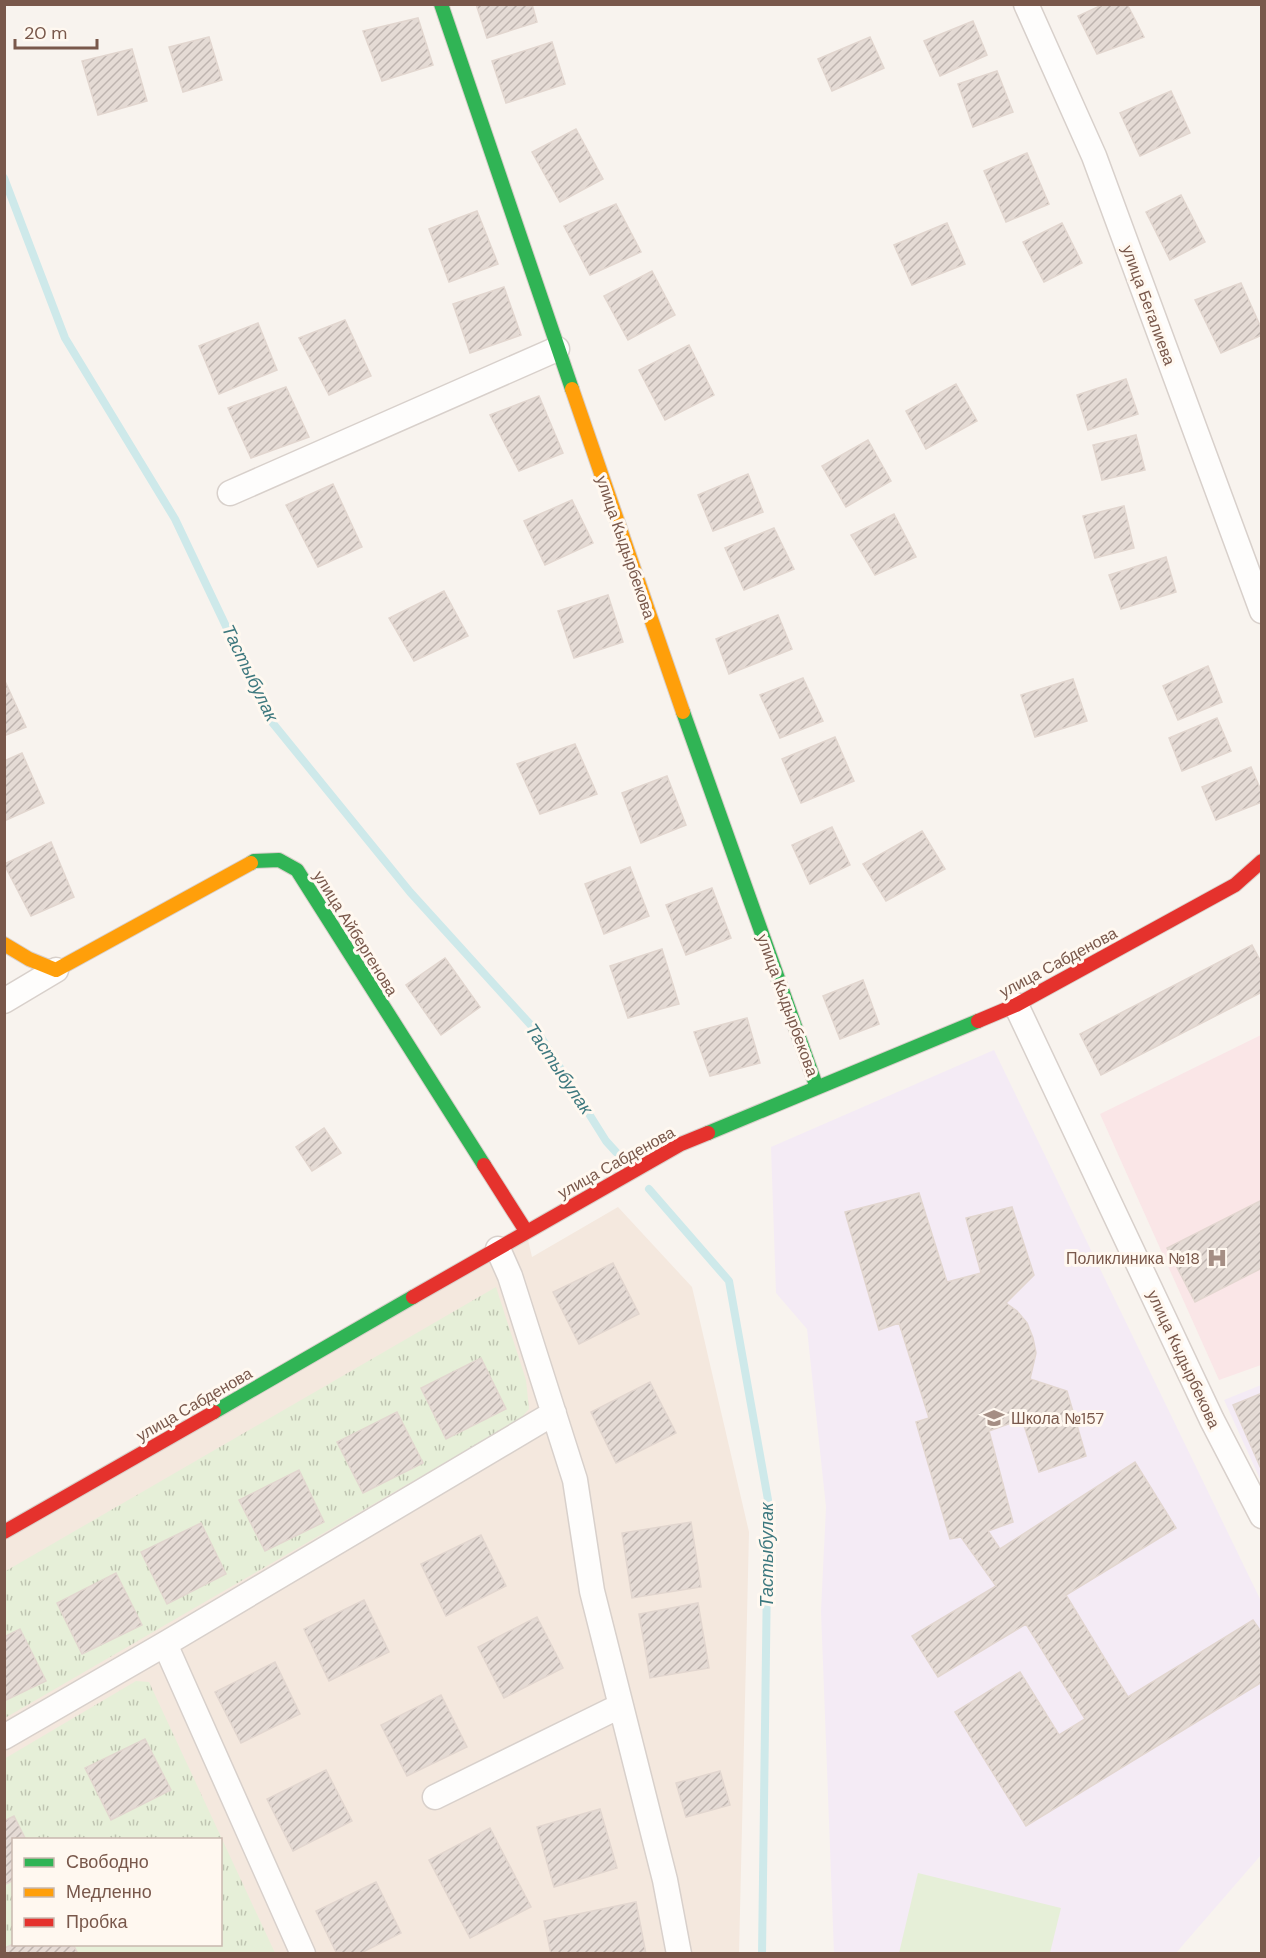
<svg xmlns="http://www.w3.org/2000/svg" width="1266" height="1958" font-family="'DM Sans',sans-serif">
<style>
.residential{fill:#f4e8de;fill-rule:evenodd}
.education{fill:#f4ebf5}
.medical{fill:#fae6e7}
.grass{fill:url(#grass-tufts);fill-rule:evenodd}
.pitch{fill:#e6efd8}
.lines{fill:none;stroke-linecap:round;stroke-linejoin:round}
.stream{stroke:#cee9ea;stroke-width:8}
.building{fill:url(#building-hatch);stroke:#e2d6cf;stroke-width:1.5}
.street-casing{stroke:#d8d0cb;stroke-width:27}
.fast-casing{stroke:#d8cfc9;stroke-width:16}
.slow-casing{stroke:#d8cfc9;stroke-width:16}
.jam-casing{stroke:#d8cfc9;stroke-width:16}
.street{stroke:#fefdfc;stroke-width:24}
.fast{stroke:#30b455;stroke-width:14}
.slow{stroke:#ff9f0a;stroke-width:14}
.jam{stroke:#e5322d;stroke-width:14}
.labels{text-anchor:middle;stroke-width:6;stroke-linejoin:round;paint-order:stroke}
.street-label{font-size:16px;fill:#79584b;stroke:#fff8f0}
.poi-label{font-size:16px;fill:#79584b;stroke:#fff8f0;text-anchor:end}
.water-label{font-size:18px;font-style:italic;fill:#3d787e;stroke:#fff8f0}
</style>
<defs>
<pattern id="grass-tufts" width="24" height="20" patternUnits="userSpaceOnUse" patternTransform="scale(1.5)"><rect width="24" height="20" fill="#e6efd8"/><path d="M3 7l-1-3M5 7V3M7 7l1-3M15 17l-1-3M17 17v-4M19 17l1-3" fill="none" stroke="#bfc4b1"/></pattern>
<pattern id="building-hatch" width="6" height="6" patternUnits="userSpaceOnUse" patternTransform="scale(1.5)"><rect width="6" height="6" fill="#e5dbd5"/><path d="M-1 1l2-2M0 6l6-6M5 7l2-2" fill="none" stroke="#beb4af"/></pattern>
</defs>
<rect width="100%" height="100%" fill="#f8f3ee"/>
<path class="residential" d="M618 1207 692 1287 749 1532 739 1953H5L4 1537 526 1231 532 1257ZM14 1840H220V1944H14Z"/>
<path class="education" d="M994 1050 1261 1601V1855L1176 1953H834L821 1611 826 1507 807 1329 776 1293 771 1147Z
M1261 1385V1481L1224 1400Z"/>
<path class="medical" d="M1261 1035V1365L1219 1380 1100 1114Z"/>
<path class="grass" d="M496 1287 526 1380 529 1409 520 1419 5 1718 4 1572Z
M136 1681 149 1682 275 1953H5L4 1759ZM14 1840H220V1944H14Z"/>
<path class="pitch" d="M918 1873 1061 1908 1050 1953H899Z"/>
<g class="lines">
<path class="stream" d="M4 178 65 338 175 519 271 721 410 892 539 1034 606 1141 616 1152
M649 1189 729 1281 768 1500 762 1954"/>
</g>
<path class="building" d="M476 4H532L537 22 487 38Z
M1104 4H1127L1144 37 1097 54 1078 16Z
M418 18 433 65 382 81 363 31Z
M973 21 987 55 940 76 924 41Z
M209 37 222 80 183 92 169 47Z
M870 37 884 68 832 91 818 59Z
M552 42 565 84 506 103 492 61Z
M132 49 147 101 98 115 82 61Z
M997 71 1013 112 973 127 958 84Z
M1171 91 1190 133 1140 156 1120 113Z
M576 129 603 179 560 202 532 152Z
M1027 153 1049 204 1006 222 984 171Z
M1181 195 1205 242 1170 260 1146 212Z
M616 204 641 252 590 275 564 226Z
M477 211 498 264 449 282 429 229Z
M947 223 965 264 912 285 894 245Z
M1062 223 1082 263 1044 282 1023 242Z
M652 271 675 315 628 340 604 296Z
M1241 283 1262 330V335L1221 353 1195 300Z
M504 287 521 335 470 353 453 304Z
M345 320 371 376 329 395 299 338Z
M258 323 277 370 219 394 199 346Z
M689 345 714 395 665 420 639 370Z
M1126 379 1138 414 1088 430 1077 395Z
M956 384 977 421 926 449 906 411Z
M286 387 309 437 251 458 228 408Z
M539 396 563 453 519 471 490 415Z
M1136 435 1145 470 1102 480 1093 445Z
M868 440 891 481 846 507 822 466Z
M748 474 763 512 713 531 698 495Z
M333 484 362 547 318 567 286 505Z
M572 500 593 543 545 565 524 521Z
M1124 506 1134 548 1095 558 1083 516Z
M894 514 916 557 875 575 851 535Z
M774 528 794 569 744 590 725 548Z
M1166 557 1176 592 1121 609 1109 575Z
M444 591 468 636 414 661 389 618Z
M608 595 623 642 574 658 558 611Z
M778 615 792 649 729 674 716 639Z
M1208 666 1222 702 1178 720 1163 686Z
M803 678 823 721 780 738 760 695Z
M4 679 26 727 4 736Z
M1073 679 1087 721 1035 737 1021 695Z
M1217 718 1231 751 1182 771 1169 738Z
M835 737 854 781 801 803 782 759Z
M575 744 597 794 540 814 517 764Z
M22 753 44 803 4 821V761Z
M1251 767 1262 793V802L1216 820 1202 787Z
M667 776 686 825 641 843 622 793Z
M832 827 850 865 810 884 792 845Z
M922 831 945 869 886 901 863 864Z
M51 842 74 897 31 916 4 864Z
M630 867 649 916 604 934 585 884Z
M712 888 731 938 686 955 666 905Z
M1252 945 1262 964V992L1101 1075 1080 1034Z
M662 949 679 1004 628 1018 610 966Z
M445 958 480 1007 441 1035 406 985Z
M863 980 879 1024 840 1039 823 996Z
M747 1018 760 1063 710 1076 694 1032Z
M324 1128 341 1153 312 1171 296 1147Z
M919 1193 947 1282 981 1273 966 1218 1012 1207 1034 1275 1006 1303 1017 1311 1027 1323 1033 1338 1036 1353 1030 1379 1067 1391 1086 1456 1039 1472 1022 1419 989 1431 1013 1522 988 1531 1000 1549 1135 1462 1176 1528 1066 1595 1128 1697 1253 1620 1262 1633V1682L1026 1826 955 1712 1020 1672 1059 1735 1085 1719 1026 1624 938 1677 912 1636 996 1586 961 1537 950 1539 916 1422 929 1418 899 1323 879 1330 845 1212Z
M1262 1200V1268L1195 1302 1167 1248Z
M613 1263 639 1314 579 1344 553 1292Z
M481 1358 506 1409 446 1439 421 1388Z
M650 1382 676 1433 616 1463 591 1412Z
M1262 1393V1471L1233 1405Z
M397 1412 423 1463 363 1493 337 1442Z
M299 1470 324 1522 265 1551 239 1500Z
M691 1522 701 1587 632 1598 622 1533Z
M201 1523 226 1574 167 1604 141 1552Z
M481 1535 506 1586 446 1616 421 1564Z
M116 1573 142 1625 82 1654 57 1603Z
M364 1600 389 1652 329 1681 304 1629Z
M698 1603 709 1668 650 1678 639 1614Z
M537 1617 563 1668 504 1698 478 1647Z
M20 1629 46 1681 4 1701V1637Z
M275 1662 300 1714 241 1743 215 1692Z
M441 1695 467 1747 407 1776 381 1725Z
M145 1739 171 1790 111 1820 85 1768Z
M326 1770 352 1821 293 1851 267 1799Z
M720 1771 730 1805 686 1817 676 1783Z
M600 1809 617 1868 554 1887 537 1827Z
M14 1816 26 1840H14V1880L4 1885V1821Z
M490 1828 531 1907 470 1938 429 1860Z
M376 1882 401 1933 359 1954H337L316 1911Z
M636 1902 646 1954H551L544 1921Z
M14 1944H73L78 1954H4V1948Z"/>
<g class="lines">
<g class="street-casing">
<path id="street" d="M1026 4 1094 156 1262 611
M230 493 557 349
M4 1001 56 970
M1016 1005 1212 1420 1262 1516
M498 1249 510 1276 575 1480 592 1591 665 1880 679 1954
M165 1644 303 1954
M4 1737 165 1644 554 1413
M435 1797 620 1706"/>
</g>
<g class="fast-casing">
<path id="fast" d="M441 4 572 389
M683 712 817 1088
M251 863 254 861 279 860 297 870 484 1165
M708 1133 978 1021
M214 1412 413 1297"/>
</g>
<g class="slow-casing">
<path id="slow" d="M572 389 683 712
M4 944 29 959 56 970 251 863"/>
</g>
<g class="jam-casing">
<path id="jam" d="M978 1021 1016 1005 1235 885 1262 861
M484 1165 526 1231
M413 1297 681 1144 708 1133
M4 1532 214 1412"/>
</g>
<use href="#street" class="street"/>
<use href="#fast" class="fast"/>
<use href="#slow" class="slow"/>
<use href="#jam" class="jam"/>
</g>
<defs>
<g id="hospital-bare" transform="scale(1.62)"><path d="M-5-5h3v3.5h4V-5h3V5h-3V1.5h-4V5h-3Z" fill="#a58e84" stroke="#fff8f0" stroke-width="2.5" paint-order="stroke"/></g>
<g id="school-bare" transform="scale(1.62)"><path d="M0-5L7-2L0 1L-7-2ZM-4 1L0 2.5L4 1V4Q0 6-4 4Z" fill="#a58e84" stroke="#fff8f0" stroke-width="2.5" paint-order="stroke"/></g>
</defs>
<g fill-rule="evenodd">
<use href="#hospital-bare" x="1217" y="1258"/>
<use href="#school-bare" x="994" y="1418"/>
</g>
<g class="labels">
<g class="street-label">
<text transform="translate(1149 305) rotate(70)" y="6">улица Бегалиева</text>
<text transform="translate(626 547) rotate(71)" y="6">улица Кыдырбекова</text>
<text transform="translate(356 933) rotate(58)" y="6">улица Айбергенова</text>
<text transform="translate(1058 962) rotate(-28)" y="6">улица Сабденова</text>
<text transform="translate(788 1005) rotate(70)" y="6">улица Кыдырбекова</text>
<text transform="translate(616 1162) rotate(-29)" y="6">улица Сабденова</text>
<text transform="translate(1184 1359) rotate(65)" y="6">улица Кыдырбекова</text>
<text transform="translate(194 1404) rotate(-30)" y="6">улица Сабденова</text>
</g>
<g class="poi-label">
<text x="1200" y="1264">Поликлиника №18</text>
<text x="1011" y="1424" text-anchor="start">Школа №157</text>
</g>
<g class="water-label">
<text transform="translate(250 673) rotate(64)" y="6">Тастыбулак</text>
<text transform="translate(559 1069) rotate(56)" y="6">Тастыбулак</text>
<text transform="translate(767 1555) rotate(-90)" y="6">Тастыбулак</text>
</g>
</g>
<rect width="1266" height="1958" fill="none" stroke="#79584b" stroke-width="12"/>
<rect x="12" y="1838" width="210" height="108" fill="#fff8f0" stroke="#c9b8ae" stroke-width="1.5"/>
<rect x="24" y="1858" width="30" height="9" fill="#30b455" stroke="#c9b8ae" stroke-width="1.5"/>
<text x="66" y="1868" font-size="18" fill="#79584b">Свободно</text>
<rect x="24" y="1888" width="30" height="9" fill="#ff9f0a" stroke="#c9b8ae" stroke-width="1.5"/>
<text x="66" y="1898" font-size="18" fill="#79584b">Медленно</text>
<rect x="24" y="1918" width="30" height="9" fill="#e5322d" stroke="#c9b8ae" stroke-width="1.5"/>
<text x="66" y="1928" font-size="18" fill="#79584b">Пробка</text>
<path d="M15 39v9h82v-9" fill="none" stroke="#79584b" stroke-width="3"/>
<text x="24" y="39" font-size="18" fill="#79584b" stroke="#fff8f0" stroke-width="4.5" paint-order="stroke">20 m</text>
</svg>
